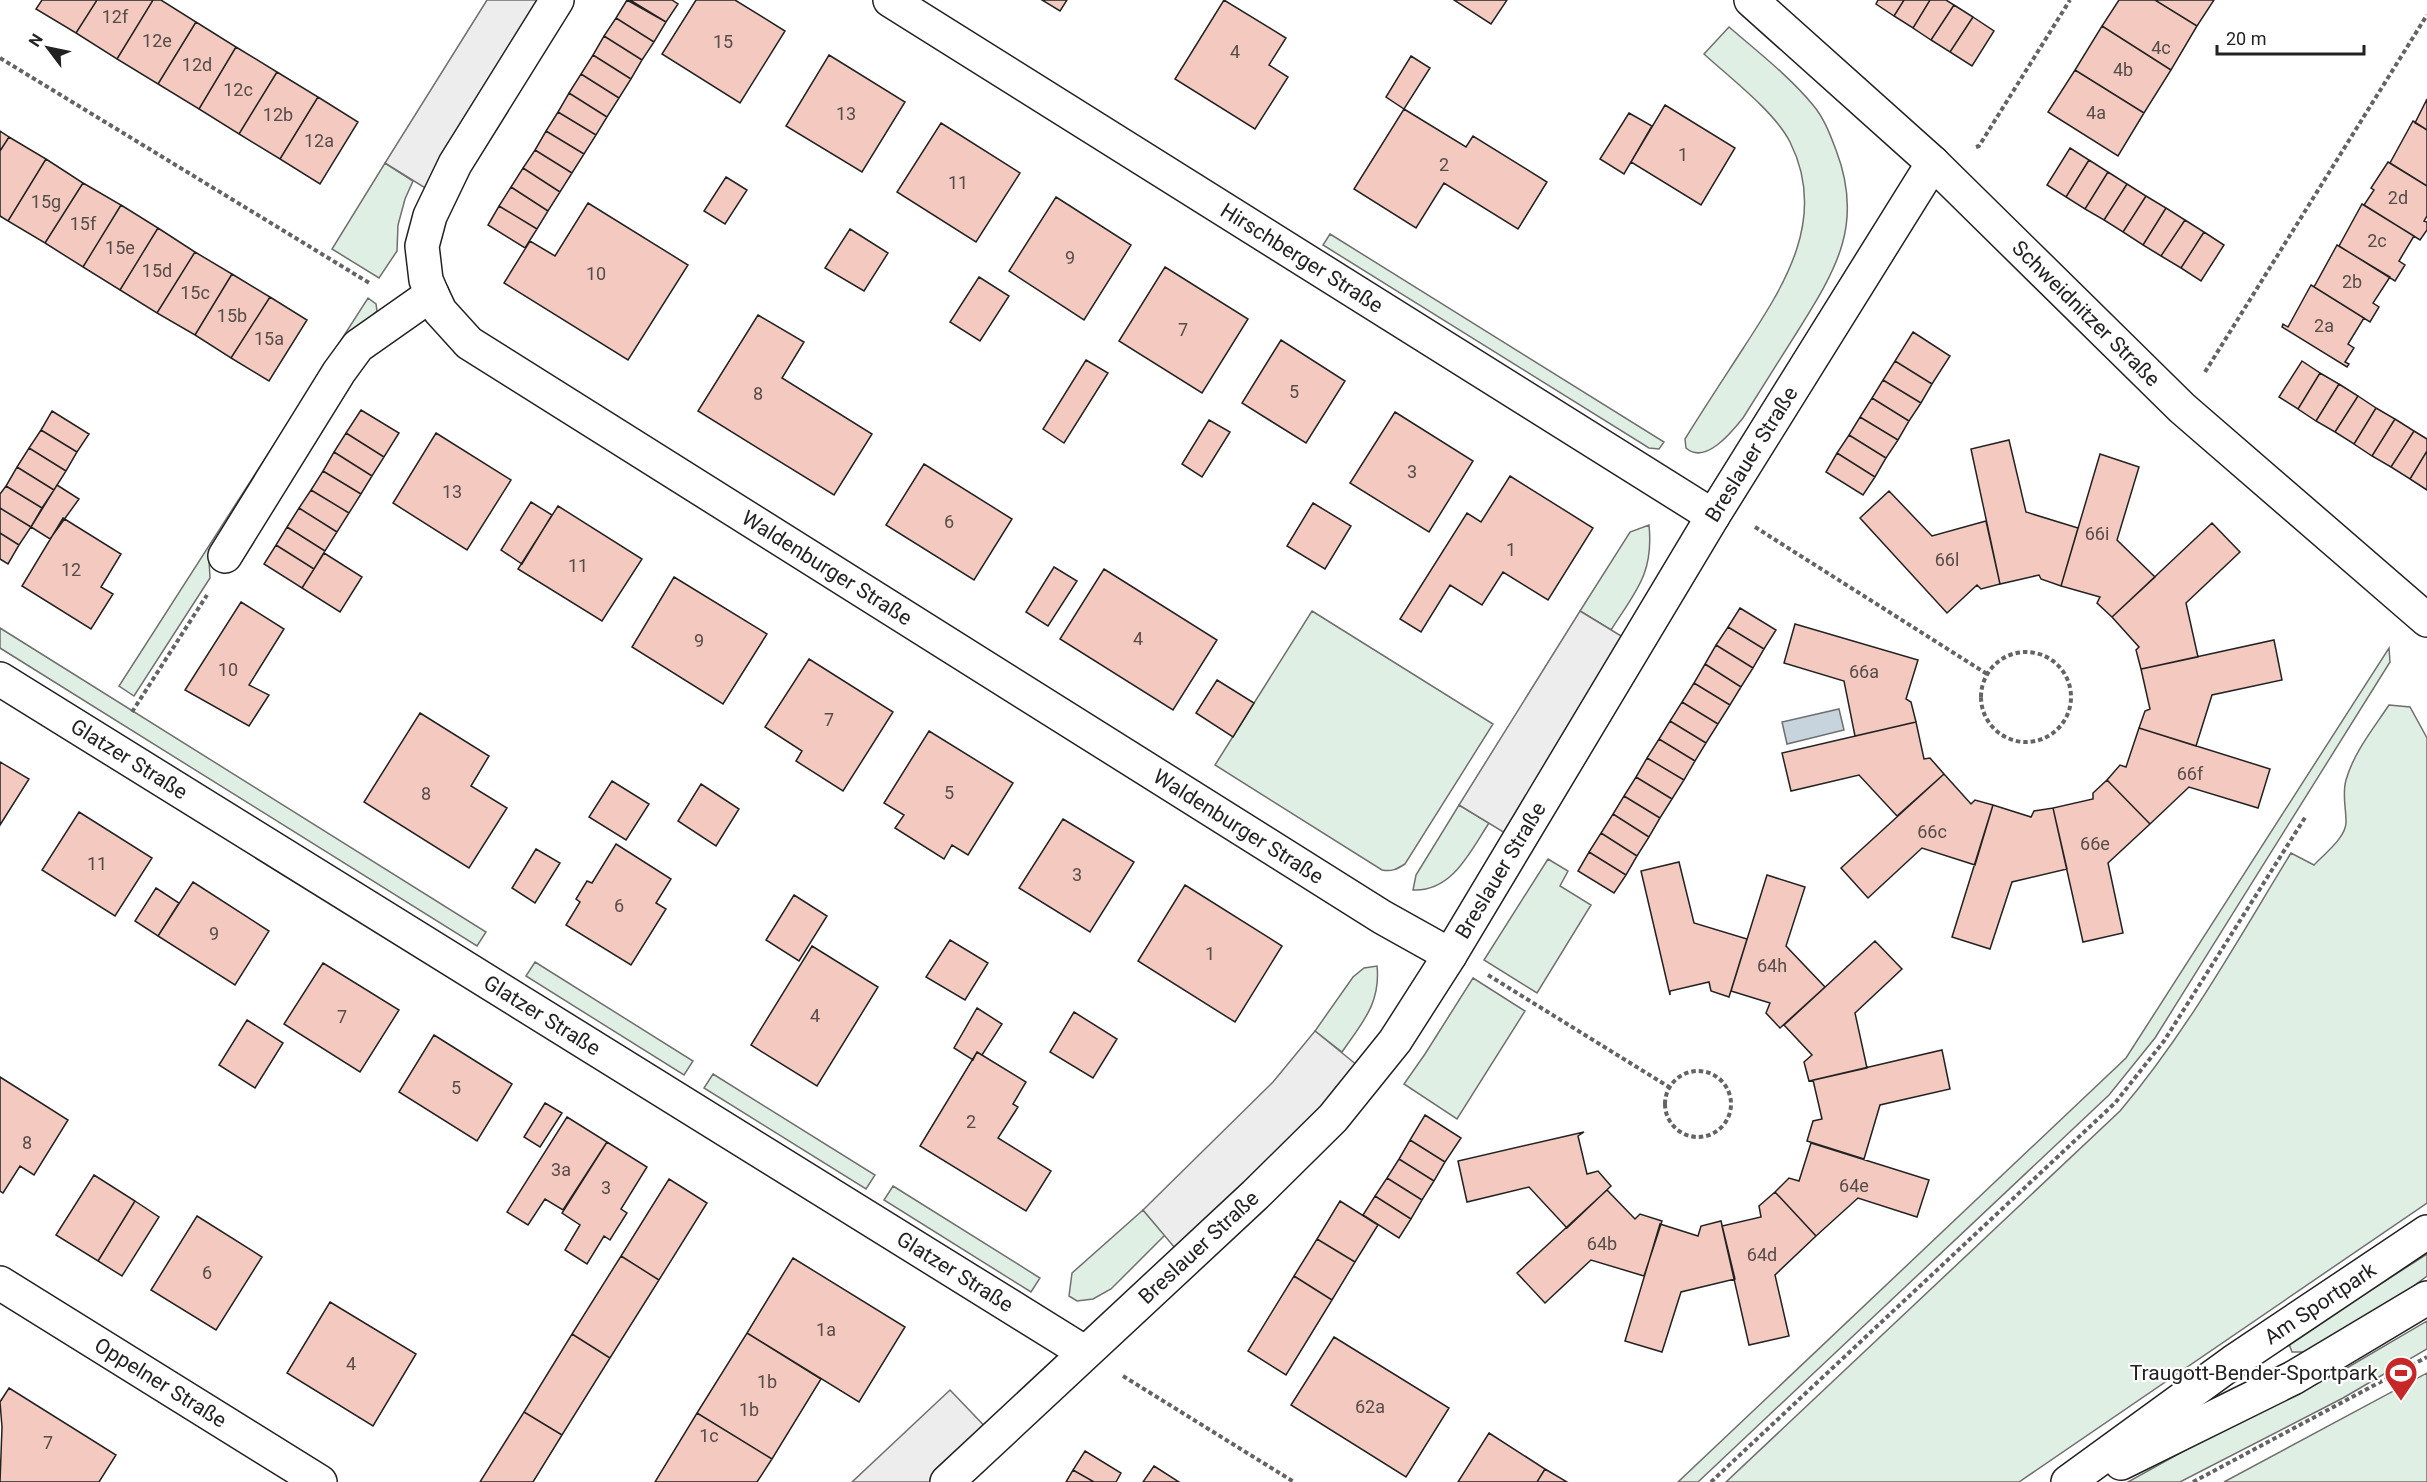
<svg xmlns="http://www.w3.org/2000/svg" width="2427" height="1482" font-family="Roboto,sans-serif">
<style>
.green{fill:#e0efe3;stroke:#6f6f6f;stroke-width:1.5}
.parking{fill:#ededed;stroke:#6f6f6f;stroke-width:1.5}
.water{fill:#c7d3dd;stroke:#6f6f6f;stroke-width:1.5}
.building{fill:#f3c9c0;stroke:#222;stroke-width:1.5}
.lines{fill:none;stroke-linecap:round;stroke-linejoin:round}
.minor-casing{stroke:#222;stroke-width:36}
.path{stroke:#646464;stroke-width:4;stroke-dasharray:4.5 3;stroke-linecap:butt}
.minor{stroke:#fff;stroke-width:33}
.labels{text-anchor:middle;stroke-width:4.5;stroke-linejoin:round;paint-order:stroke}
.number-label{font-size:18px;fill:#564c4a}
.street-label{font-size:21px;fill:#222;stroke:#fff}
.poi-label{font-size:21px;fill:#222;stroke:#fff;text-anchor:end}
</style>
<rect width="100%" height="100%" fill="#fff"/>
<path class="green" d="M1729 27C1758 52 1789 76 1813 105 1824 118 1830 134 1836 150 1864 223 1837 268 1799 329 1780 359 1761 389 1743 418 1731 433 1705 465 1686 448L1685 439C1704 408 1724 378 1744 347 1785 284 1828 218 1790 142 1775 112 1729 77 1704 54Z
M385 163 413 181 405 199 398 225 397 251 379 278 332 249Z
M1330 234 1664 442 1659 449 1649 448 1323 245Z
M368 298 376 304 377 311 344 343 209 560 210 578 134 696 119 686Z
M1649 525C1654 574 1635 592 1611 630L1580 611 1630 532Z
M1312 611 1493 724 1405 864C1397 869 1392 872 1382 870L1215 765Z
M0 628 486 932 477 946 0 648Z
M2389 648 2390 662 2155 1038 2109 1095 1698 1482H1678L2126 1058Z
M2389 705 2410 707 2427 738V1203L2019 1482H1726L2120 1111C2187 1032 2237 941 2291 853L2314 865C2324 854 2347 837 2346 821 2346 808 2342 794 2346 780 2354 752 2373 729 2389 705Z
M1459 805 1489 823C1470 852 1452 892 1413 890L1416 875Z
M1548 859 1568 871 1560 886 1591 905 1537 993 1484 960Z
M535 962 693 1061 684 1075 526 976Z
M1377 966C1381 1003 1362 1023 1342 1052L1315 1031 1353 977 1364 968Z
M1473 978 1525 1011 1457 1119 1404 1084 1425 1054Z
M713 1074 875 1175 866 1189 704 1088Z
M893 1186 1040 1278 1031 1292 884 1200Z
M1143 1210 1165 1235 1111 1289 1093 1299 1077 1301 1069 1296 1072 1273Z
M2427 1254V1276L2396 1299 2305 1352H2292L2289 1344 2295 1339Z
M2427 1321V1349L2343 1398 2180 1482H2128L2198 1443 2340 1372Z
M2427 1373V1482H2224Z"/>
<path class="parking" d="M487 0H557L438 196 385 163Z
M1580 611 1636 645 1518 841 1459 805Z
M1315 1031 1368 1074 1185 1260 1143 1210 1273 1082Z
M950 1390 995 1437 947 1482H852Z"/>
<path class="water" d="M1839 709 1844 730 1787 744 1782 722Z"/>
<path class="building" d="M42 0H97L76 33 36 9Z
M97 0H153L117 59 76 33Z
M153 0H161L196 22 158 84 117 59Z
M627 0 666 22 654 42 616 18Z
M630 0H672L678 4 666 22Z
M696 0H735L785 31 740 103 662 54Z
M1042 0H1067L1060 11Z
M1224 0 1286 38 1269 65 1288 77 1255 129 1175 79Z
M1454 0H1507L1491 24Z
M1878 0H1904L1894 16 1876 4Z
M1904 0H1930L1913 28 1894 16Z
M1930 0H1946L1954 5 1931 40 1913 28Z
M2119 0H2155L2197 26 2171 70 2102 26Z
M2155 0H2214L2197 26Z
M1954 5 1973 17 1950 52 1931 40Z
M1973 17 1994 31 1972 66 1950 52Z
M616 18 654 42 642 60 604 36Z
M196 22 236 47 199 109 158 84Z
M2102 26 2171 70 2144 113 2075 70Z
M604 36 642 60 631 79 593 55Z
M236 47 277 72 239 134 199 109Z
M593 55 631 79 619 98 581 74Z
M829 55 905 102 862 172 786 126Z
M1411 56 1430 68 1404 109 1386 97Z
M2075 70 2144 113 2118 156 2048 112Z
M277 72 318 97 280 159 239 134Z
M581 74 619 98 607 117 569 93Z
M569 93 607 117 596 135 558 112Z
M318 97 358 122 320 184 280 159Z
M2427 99V130L2415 123Z
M1665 105 1735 148 1701 205 1631 162Z
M1404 109 1466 147 1473 136 1547 182 1518 229 1444 183 1416 228 1354 189Z
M558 112 596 135 584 154 546 131Z
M1629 113 1652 126 1624 174 1600 159Z
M2413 121 2427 130V186L2390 163Z
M941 123 1020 173 976 242 897 192Z
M0 131 9 137 0 151Z
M546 131 584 154 572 173 535 150Z
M9 137 46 159 8 221 0 216V151Z
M2070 148 2089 160 2066 197 2047 185Z
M535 150 572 173 560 192 523 168Z
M46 159 83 183 45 243 8 221Z
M2089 160 2108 172 2085 209 2066 197Z
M2388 162 2427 186V216L2424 221 2427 222V230L2420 240 2364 205 2374 190 2371 188Z
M523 168 560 192 548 211 511 187Z
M2108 172 2127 184 2104 220 2085 209Z
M726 177 747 190 725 224 704 211Z
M83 183 121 205 83 267 45 243Z
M2127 184 2146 196 2123 232 2104 220Z
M511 187 548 211 537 229 499 206Z
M2146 196 2166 208 2143 245 2123 232Z
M1056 197 1131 245 1084 320 1009 271Z
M588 203 688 265 628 360 504 283 530 241 555 256Z
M2362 204 2414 236 2399 261 2405 265 2395 281 2339 246Z
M121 205 158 228 120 290 83 267Z
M499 206 537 229 525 248 488 225Z
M2166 208 2185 220 2161 256 2143 245Z
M2185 220 2204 232 2181 268 2161 256Z
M158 228 195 252 157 313 120 290Z
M850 229 888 253 864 291 825 268Z
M2204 232 2224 245 2201 281 2181 268Z
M2337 245 2390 277 2373 303 2379 307 2370 322 2314 287Z
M195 252 232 274 195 335 157 313Z
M1165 267 1248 319 1202 393 1119 341Z
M232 274 270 297 231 358 195 335Z
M979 277 1009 296 980 341 950 322Z
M2311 285 2364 318 2348 344 2354 348 2345 362 2349 364 2347 367 2282 327 2283 324 2288 327Z
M270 297 307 320 269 381 231 358Z
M758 315 804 342 782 378 872 434 834 495 698 411Z
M1913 332 1950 356 1932 384 1895 361Z
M1281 340 1345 381 1306 443 1242 403Z
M1086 360 1108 373 1064 443 1043 429Z
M1895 361 1932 384 1921 403 1883 380Z
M2302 361 2320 373 2298 409 2279 397Z
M2320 373 2339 384 2316 421 2298 409Z
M1883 380 1921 403 1909 421 1872 398Z
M2339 384 2358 396 2335 432 2316 421Z
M2358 396 2376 408 2354 444 2335 432Z
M1872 398 1909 421 1898 440 1860 417Z
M2376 408 2395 419 2372 456 2354 444Z
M361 410 399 433 384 457 346 433Z
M52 411 89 434 77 452 41 430Z
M1395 412 1473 461 1429 532 1350 483Z
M1860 417 1898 440 1886 458 1849 435Z
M2395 419 2414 431 2391 467 2372 456Z
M1209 420 1230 432 1202 477 1182 464Z
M41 430 77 452 66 471 29 448Z
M2414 431 2427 439V451L2410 479 2391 467Z
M346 433 384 457 372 476 334 452Z
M436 433 511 480 467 550 393 503Z
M1849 435 1886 458 1875 477 1837 453Z
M2009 440 2026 512 2078 528 2061 586 2041 579 2039 575 2000 584 1971 449Z
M29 448 66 471 54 490 17 467Z
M2427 451V490L2410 479Z
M334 452 372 476 361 494 323 471Z
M1837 453 1875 477 1863 495 1826 472Z
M2100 454 2139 467 2117 540 2155 577 2112 617 2097 603 2100 597 2061 586Z
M924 464 1012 519 974 580 886 525Z
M17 467 54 490 42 508 6 486Z
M323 471 361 494 349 513 311 490Z
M1510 476 1593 528 1548 600 1503 572 1482 605 1450 585 1421 632 1400 619 1467 513 1481 522Z
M57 485 79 499 50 539 31 527Z
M6 486 42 508 31 527 0 508V494Z
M311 490 349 513 337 532 299 508Z
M1889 491 1932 536 1986 521 2000 584 1981 589 1977 585 1947 613 1860 518Z
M531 502 552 515 522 564 501 550Z
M1313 503 1351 526 1325 569 1287 546Z
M558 506 642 559 602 621 518 569Z
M0 508 31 527 19 545 0 533Z
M299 508 337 532 325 551 287 527Z
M63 518 121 554 101 587 113 594 91 629 22 586Z
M2212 523 2240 552 2186 603 2198 657 2141 669 2136 650 2139 647 2112 617Z
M287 527 325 551 314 569 276 545Z
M0 533 19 545 8 564 0 559Z
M276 545 314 569 302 588 264 564Z
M324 553 362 577 340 612 302 588Z
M1054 567 1077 581 1048 626 1026 612Z
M1104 569 1217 640 1173 710 1060 639Z
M674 577 767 634 723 704 632 647Z
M241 602 284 629 249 685 269 695 249 726 185 690Z
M1740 608 1776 630 1764 649 1728 627Z
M1795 624 1918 660 1906 699 1911 702 1916 722 1855 736 1844 681 1784 663Z
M1728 627 1764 649 1753 668 1716 645Z
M2274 640 2282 680 2212 695 2196 746 2139 728 2145 711 2150 709 2141 669Z
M1716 645 1753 668 1741 687 1705 664Z
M809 659 893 712 843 791 796 761 802 751 765 727Z
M1705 664 1741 687 1730 705 1694 683Z
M1217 680 1254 703 1233 737 1196 713Z
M1694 683 1730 705 1718 724 1682 702Z
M1682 702 1718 724 1706 743 1670 721Z
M420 713 489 756 471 786 507 808 469 868 364 802Z
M1670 721 1706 743 1695 761 1659 739Z
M1916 722 1924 759 1930 758 1944 774 1897 816 1859 775 1791 791 1782 753Z
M2139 728 2270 769 2258 808 2189 787 2150 824 2107 780 2120 765 2126 767Z
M929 731 1013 783 968 855 952 845 944 859 895 828 904 815 884 803Z
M1659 739 1695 761 1684 780 1647 758Z
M1647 758 1684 780 1672 799 1636 777Z
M0 762 29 779 0 825Z
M1944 774 1971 804 1975 800 1993 805 1975 865 1922 848 1868 898 1841 868Z
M1636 777 1672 799 1660 818 1624 796Z
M2107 780 2150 824 2108 863 2123 933 2083 942 2053 808 2093 799V793Z
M612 781 649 804 626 840 589 817Z
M701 784 739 809 716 846 678 821Z
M1624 796 1660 818 1649 837 1613 814Z
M1993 805 2031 817 2034 811 2053 808 2067 869 2012 882 1990 949 1952 937Z
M79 812 152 858 115 916 42 870Z
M1613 814 1649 837 1637 856 1601 833Z
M1063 819 1134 862 1090 932 1019 888Z
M1601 833 1637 856 1626 875 1589 852Z
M616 844 671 879 656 903 666 909 631 965 566 925 580 902 576 899 587 881 592 883Z
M536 849 560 863 535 903 512 888Z
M1589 852 1626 875 1614 893 1578 871Z
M1679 862 1694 923 1747 939 1729 997 1711 991 1709 982 1670 991V995L1641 871Z
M1767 875 1805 887 1786 946 1825 987 1780 1028 1766 1013 1770 1003 1731 991Z
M193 882 269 931 235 985 158 936Z
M1185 885 1282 946 1235 1022 1138 961Z
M156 888 179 903 158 936 135 921Z
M794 895 827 916 799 961 766 940Z
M950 940 988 963 965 1000 926 977Z
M1875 941 1902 969 1855 1013 1867 1068 1809 1081 1804 1062 1812 1055 1784 1025Z
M812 946 878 987 817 1086 751 1045Z
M323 963 399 1010 360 1072 284 1024Z
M977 1008 1002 1024 982 1055 977 1052 973 1060 954 1048Z
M1074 1012 1117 1039 1093 1078 1050 1052Z
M247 1020 283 1043 255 1088 219 1065Z
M434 1035 512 1084 477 1141 399 1092Z
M1942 1050 1950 1089 1880 1105 1864 1159 1807 1141 1813 1121 1822 1119 1813 1080Z
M977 1052 1026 1082 1013 1104 1018 1107 998 1138 1051 1171 1026 1211 920 1146Z
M0 1077 68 1120 34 1175 20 1166 3 1193 0 1191Z
M545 1103 562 1113 540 1147 524 1137Z
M1425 1115 1461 1138 1445 1162 1410 1140Z
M567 1117 607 1142 563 1210 545 1199 528 1225 507 1212Z
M1584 1132 1578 1136 1587 1174 1598 1171 1611 1186 1567 1228 1529 1187 1467 1202 1458 1161Z
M1410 1140 1445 1162 1434 1181 1399 1159Z
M607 1142 647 1167 621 1209 627 1213 610 1240 604 1236 587 1264 565 1250 580 1225 562 1213Z
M1811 1143 1929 1180 1917 1217 1858 1198 1816 1236 1775 1192 1789 1178 1799 1181Z
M1399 1159 1434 1181 1422 1200 1387 1178Z
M94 1175 135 1201 98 1261 56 1235Z
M1387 1178 1422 1200 1411 1219 1375 1196Z
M669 1179 707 1203 659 1280 621 1256Z
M1607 1190 1635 1219 1640 1214 1662 1221 1644 1276 1591 1260 1545 1303 1517 1273Z
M1775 1192 1816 1236 1775 1275 1789 1336 1749 1345 1722 1226 1761 1217 1759 1206Z
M1375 1196 1411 1219 1399 1238 1363 1215Z
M135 1201 159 1217 122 1276 98 1261Z
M1340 1201 1378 1225 1355 1262 1317 1239Z
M197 1216 262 1257 216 1330 151 1290Z
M1721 1221 1735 1279 1681 1292 1662 1352 1625 1341 1660 1224 1698 1236 1701 1226Z
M1317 1239 1355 1262 1332 1300 1294 1276Z
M621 1256 659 1280 610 1358 572 1334Z
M793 1258 905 1327 859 1402 747 1333Z
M1294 1276 1332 1300 1286 1375 1248 1351Z
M330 1302 416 1354 373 1426 287 1373Z
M747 1333 821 1379 772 1459 697 1413Z
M572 1334 610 1358 562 1435 524 1412Z
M1334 1337 1449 1408 1406 1477 1291 1405Z
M9 1388 116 1455 99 1482H0L2 1427 0 1402Z
M524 1412 562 1435 533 1482H480Z
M697 1413 772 1459 757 1482H655Z
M1489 1433 1545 1469 1537 1482H1458Z
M1085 1451 1121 1473 1116 1482H1094L1073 1470Z
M1154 1466 1179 1482H1143Z
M1545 1469 1567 1482H1537Z
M1073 1470 1094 1482H1066Z"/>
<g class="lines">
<g class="minor-casing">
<g id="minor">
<path id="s1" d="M557 0 455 164 430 216 422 246 426 280 432 294 440 311 469 343 1382 917 1450 955"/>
<path id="s2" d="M890 0 1713 516"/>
<path id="s3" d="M1751 0 1933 163 2182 408 2427 620"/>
<path d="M225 556 339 372 358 346 432 294"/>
<path id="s4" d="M0 679 1084 1352"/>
<path id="s5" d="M0 1283 320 1482"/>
<path d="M2121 1463 2293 1378 2427 1298"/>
<path id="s6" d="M947 1482 1255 1195 1333 1118 1395 1041 1450 955 1713 516 1933 163"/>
<path id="s7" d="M2068 1482 2233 1362 2427 1232"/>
</g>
</g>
<path class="path" d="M0 58 371 284
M1976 147 1979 146 2070 0
M2205 372 2427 15
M1755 527 1987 674
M1981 697a45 45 0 1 1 90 0a45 45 0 1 1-90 0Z
M132 712 207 595
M1488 975 1669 1087
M1665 1104a33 33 0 1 1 66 0a33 33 0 1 1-66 0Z
M1123 1376 1294 1482
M1711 1482 2115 1103 2164 1041 2306 816
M2193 1482 2427 1357"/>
<use href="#minor" class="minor"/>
</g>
<defs>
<g id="stadium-pin" transform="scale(1.725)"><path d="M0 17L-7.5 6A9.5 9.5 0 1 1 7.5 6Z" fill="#c62828" stroke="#fff"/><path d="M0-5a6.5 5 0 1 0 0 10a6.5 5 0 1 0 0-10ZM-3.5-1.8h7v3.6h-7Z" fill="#fff"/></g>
</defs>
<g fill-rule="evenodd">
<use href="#stadium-pin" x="2401" y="1373"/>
</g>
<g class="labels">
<g class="number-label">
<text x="115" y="23">12f</text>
<text x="157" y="47">12e</text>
<text x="723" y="48">15</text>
<text x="2161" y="54">4c</text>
<text x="1235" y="58">4</text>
<text x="197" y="71">12d</text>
<text x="2123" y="76">4b</text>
<text x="238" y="96">12c</text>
<text x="2096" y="119">4a</text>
<text x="846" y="120">13</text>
<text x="278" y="121">12b</text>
<text x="319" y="147">12a</text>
<text x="1683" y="161">1</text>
<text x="1444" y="171">2</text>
<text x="958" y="189">11</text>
<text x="2398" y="204">2d</text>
<text x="46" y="208">15g</text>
<text x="83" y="230">15f</text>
<text x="2377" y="247">2c</text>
<text x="120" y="254">15e</text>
<text x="1070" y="264">9</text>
<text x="157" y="277">15d</text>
<text x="596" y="280">10</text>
<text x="2352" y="288">2b</text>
<text x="195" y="299">15c</text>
<text x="232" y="322">15b</text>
<text x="2324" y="332">2a</text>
<text x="1183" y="336">7</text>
<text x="269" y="345">15a</text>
<text x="1294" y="398">5</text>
<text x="758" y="400">8</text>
<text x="1412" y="478">3</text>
<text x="452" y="498">13</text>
<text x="949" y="528">6</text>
<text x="2097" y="540">66i</text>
<text x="1511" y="556">1</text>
<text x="1947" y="566">66l</text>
<text x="578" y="572">11</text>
<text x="71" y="576">12</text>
<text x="1138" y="645">4</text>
<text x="699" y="647">9</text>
<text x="228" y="676">10</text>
<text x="1864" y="678">66a</text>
<text x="829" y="726">7</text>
<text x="2190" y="780">66f</text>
<text x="949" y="799">5</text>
<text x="426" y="800">8</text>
<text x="1932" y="838">66c</text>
<text x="2095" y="850">66e</text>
<text x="97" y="870">11</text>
<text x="1077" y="881">3</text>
<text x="619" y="912">6</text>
<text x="214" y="940">9</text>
<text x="1210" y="960">1</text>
<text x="1772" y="972">64h</text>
<text x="815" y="1022">4</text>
<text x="342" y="1023">7</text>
<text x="456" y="1094">5</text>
<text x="971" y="1128">2</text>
<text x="27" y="1149">8</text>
<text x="561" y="1176">3a</text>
<text x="1854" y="1192">64e</text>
<text x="606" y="1194">3</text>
<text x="1602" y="1250">64b</text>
<text x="1762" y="1261">64d</text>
<text x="207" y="1279">6</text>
<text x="826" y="1336">1a</text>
<text x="351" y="1370">4</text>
<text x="767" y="1388">1b</text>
<text x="1370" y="1413">62a</text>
<text x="749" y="1416">1b</text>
<text x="709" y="1442">1c</text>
<text x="48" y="1449">7</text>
</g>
<g class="street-label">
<text dy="7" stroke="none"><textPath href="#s2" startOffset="486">Hirschberger Straße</textPath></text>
<text dy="7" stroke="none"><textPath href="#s3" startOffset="459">Schweidnitzer Straße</textPath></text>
<text dy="7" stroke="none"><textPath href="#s6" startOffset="1316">Breslauer Straße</textPath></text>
<text dy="7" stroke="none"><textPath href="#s1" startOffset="816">Waldenburger Straße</textPath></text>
<text dy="7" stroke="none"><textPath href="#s4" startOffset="152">Glatzer Straße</textPath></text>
<text dy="7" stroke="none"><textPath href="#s1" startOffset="1302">Waldenburger Straße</textPath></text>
<text dy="7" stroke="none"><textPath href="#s6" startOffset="830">Breslauer Straße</textPath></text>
<text dy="7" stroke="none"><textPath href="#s4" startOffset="638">Glatzer Straße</textPath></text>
<text dy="7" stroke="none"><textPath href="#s6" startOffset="344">Breslauer Straße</textPath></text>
<text dy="7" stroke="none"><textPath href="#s4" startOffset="1124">Glatzer Straße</textPath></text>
<text dy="7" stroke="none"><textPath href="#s7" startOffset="309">Am Sportpark</textPath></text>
<text dy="7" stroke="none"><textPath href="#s5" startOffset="189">Oppelner Straße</textPath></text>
</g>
<g class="poi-label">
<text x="2378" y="1380">Traugott-Bender-Sportpark</text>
</g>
</g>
<g transform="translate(48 48) rotate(302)" stroke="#ffffff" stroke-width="4.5" paint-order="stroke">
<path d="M0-4.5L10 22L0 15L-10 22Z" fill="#222222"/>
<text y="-9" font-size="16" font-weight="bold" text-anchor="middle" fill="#222222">N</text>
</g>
<path d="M2217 45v9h147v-9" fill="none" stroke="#222222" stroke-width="3"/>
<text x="2226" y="45" font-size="18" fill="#222222" stroke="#ffffff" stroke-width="4.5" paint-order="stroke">20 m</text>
</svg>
